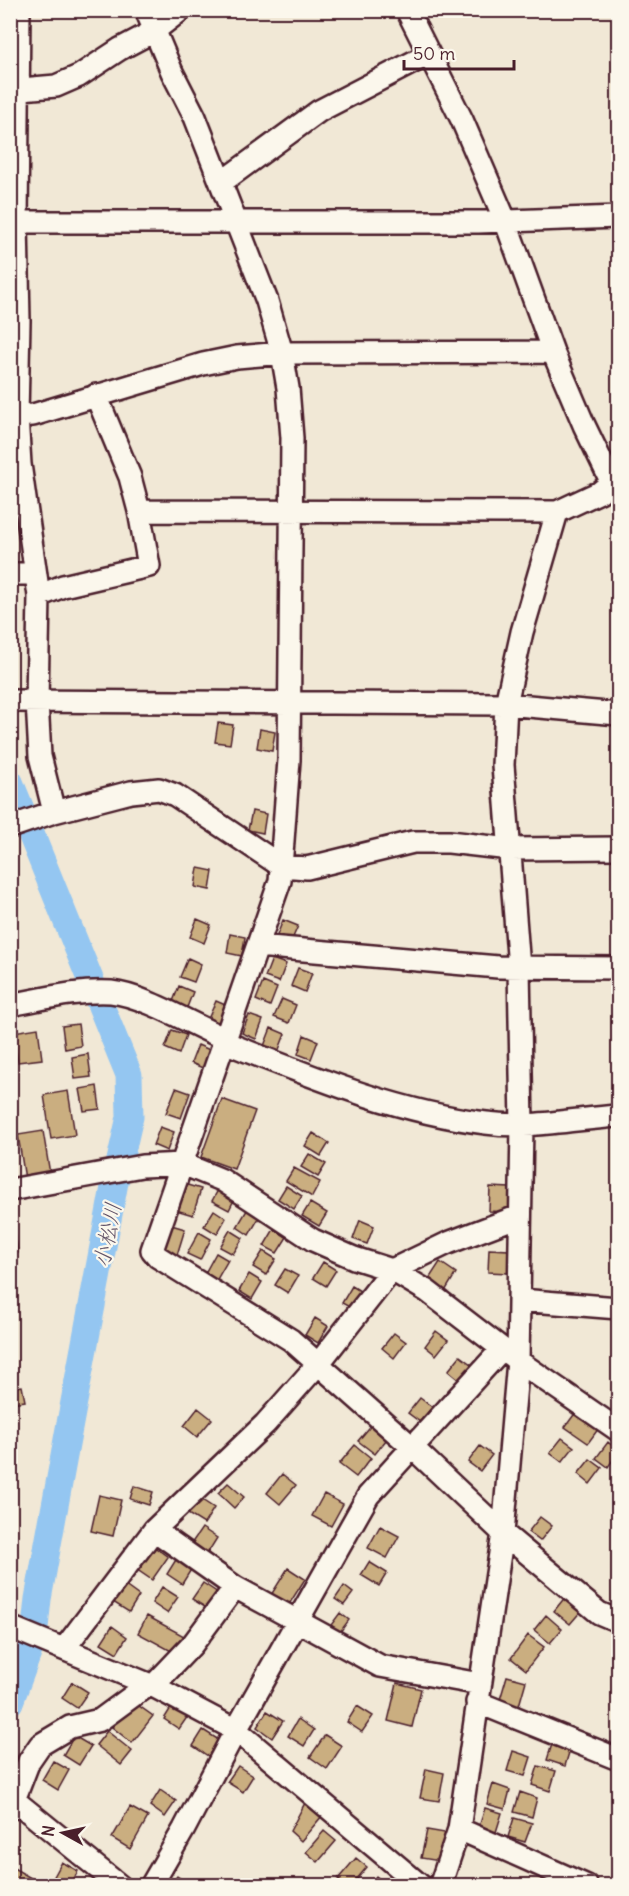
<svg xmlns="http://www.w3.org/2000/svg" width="629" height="1896" font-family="Delius,'Klee One',sans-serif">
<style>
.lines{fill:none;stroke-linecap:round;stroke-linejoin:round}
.river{stroke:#94c6f1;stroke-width:27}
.building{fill:#caae80;stroke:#4a1f2b;stroke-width:1.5}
.minor-casing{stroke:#4a1f2b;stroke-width:26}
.minor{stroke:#fbf7ec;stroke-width:21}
.labels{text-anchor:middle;stroke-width:4.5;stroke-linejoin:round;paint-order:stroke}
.water-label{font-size:22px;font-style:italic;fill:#605166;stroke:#fbf7ec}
</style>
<rect width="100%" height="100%" fill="#f1e8d6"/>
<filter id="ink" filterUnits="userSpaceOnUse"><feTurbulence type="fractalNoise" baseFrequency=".0167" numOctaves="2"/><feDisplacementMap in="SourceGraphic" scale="12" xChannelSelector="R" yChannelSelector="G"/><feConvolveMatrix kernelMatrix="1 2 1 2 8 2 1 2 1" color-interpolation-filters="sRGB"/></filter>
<g filter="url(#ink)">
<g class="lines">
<path class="river" d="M10 782 129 1075 130 1117 115 1182 68 1434 38 1599 34 1637 10 1702"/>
</g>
<path class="building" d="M218 723 233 725 230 744 215 742Z
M260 729 275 732 272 751 257 748Z
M252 811 266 814 263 833 248 830Z
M198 868 213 871 210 890 195 887Z
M197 919 211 925 204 943 190 937Z
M283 920 298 926 290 944 276 938Z
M230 934 245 937 242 956 227 953Z
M188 958 201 964 194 982 180 977Z
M272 959 286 964 279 982 265 977Z
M298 968 312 973 305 992 291 986Z
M263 982 277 988 270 1006 256 1000Z
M179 986 193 992 186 1010 172 1004Z
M282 999 296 1005 289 1023 274 1017Z
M216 1001 230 1007 223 1025 208 1019Z
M249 1015 263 1020 256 1039 242 1033Z
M78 1024 81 1046 65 1049 62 1026Z
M38 1028 42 1059 18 1062 13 1032Z
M271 1028 285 1034 278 1052 264 1046Z
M172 1030 186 1035 179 1054 165 1048Z
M304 1035 318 1041 311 1059 298 1054Z
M198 1045 212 1051 205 1069 191 1063Z
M88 1054 91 1077 75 1079 72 1057Z
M97 1086 100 1109 84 1111 80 1089Z
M176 1088 190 1093 181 1118 166 1113Z
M68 1091 75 1135 51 1139 44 1095Z
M222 1099 255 1111 234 1169 201 1157Z
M160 1127 174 1132 167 1151 153 1145Z
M43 1131 50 1174 25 1179 18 1135Z
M313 1133 329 1143 321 1156 305 1146Z
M309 1154 326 1164 318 1177 301 1167Z
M294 1168 320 1182 312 1197 286 1181Z
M184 1184 201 1189 193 1215 176 1210Z
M286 1186 302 1196 294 1209 278 1199Z
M490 1187 510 1188 509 1212 489 1211Z
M218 1190 234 1200 229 1210 212 1201Z
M310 1203 327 1213 319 1226 302 1216Z
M214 1210 226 1218 217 1234 204 1226Z
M247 1210 259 1218 249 1235 237 1227Z
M360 1220 374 1226 367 1244 353 1239Z
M168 1224 185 1229 177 1255 160 1250Z
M274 1229 287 1237 277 1253 264 1246Z
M230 1230 243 1238 233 1254 220 1247Z
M15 1231 18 1253 10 1255V1232Z
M199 1232 211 1239 200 1260 187 1254Z
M489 1249 509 1250 508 1273 488 1272Z
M263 1251 276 1259 266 1275 253 1267Z
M216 1253 228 1260 216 1281 204 1275Z
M323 1262 336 1270 326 1286 313 1278Z
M440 1262 456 1273 444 1293 427 1282Z
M285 1269 298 1276 288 1293 275 1285Z
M249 1274 262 1282 252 1299 239 1291Z
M352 1286 365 1294 355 1310 342 1303Z
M315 1318 328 1326 318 1343 305 1335Z
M436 1331 448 1340 436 1355 425 1346Z
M394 1333 406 1342 394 1358 382 1348Z
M460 1356 472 1365 460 1381 448 1371Z
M22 1386 25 1401 11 1403 15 1425 10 1426V1388Z
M420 1398 432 1407 420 1422 408 1413Z
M198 1408 212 1419 197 1437 184 1426Z
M576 1412 599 1428 588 1443 565 1427Z
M374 1422 390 1435 375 1454 358 1441Z
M562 1438 574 1447 562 1462 550 1453Z
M608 1442 618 1451V1453L608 1467 596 1458Z
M355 1445 371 1458 356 1477 339 1464Z
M480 1446 492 1455 480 1471 468 1462Z
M590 1459 602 1468 590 1484 578 1474Z
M282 1474 296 1485 280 1504 267 1493Z
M228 1483 244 1497 234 1508 218 1493Z
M134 1486 153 1492 149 1505 130 1499Z
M324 1494 343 1504 331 1526 312 1516Z
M99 1495 121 1500 113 1536 91 1531Z
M199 1498 214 1508 204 1524 188 1514Z
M540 1517 552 1526 540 1541 528 1532Z
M380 1526 399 1536 387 1558 368 1548Z
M202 1528 217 1538 207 1554 191 1544Z
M153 1546 168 1557 152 1580 136 1569Z
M177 1558 192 1568 182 1584 167 1574Z
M369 1562 387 1573 379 1586 361 1575Z
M288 1568 305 1579 288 1606 271 1595Z
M203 1583 218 1593 208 1609 192 1599Z
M124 1585 139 1596 129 1612 113 1602Z
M344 1586 353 1593 344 1605 335 1599Z
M162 1587 178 1597 167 1613 152 1603Z
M566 1596 582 1610 570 1624 554 1611Z
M340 1613 349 1620 340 1632 331 1625Z
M546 1615 562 1629 550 1643 534 1630Z
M147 1616 184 1636 175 1653 138 1633Z
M112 1626 127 1637 117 1653 101 1643Z
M528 1635 544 1647 526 1670 511 1658Z
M507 1676 526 1681 518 1709 499 1703Z
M72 1682 88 1692 77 1708 62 1698Z
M397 1683 421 1689 412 1727 388 1721Z
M132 1701 153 1716 132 1743 112 1727Z
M174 1703 190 1713 179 1729 164 1719Z
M357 1706 373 1716 362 1732 347 1722Z
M267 1711 283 1721 272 1738 257 1727Z
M298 1719 314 1730 304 1746 288 1736Z
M203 1730 219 1740 208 1756 193 1746Z
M107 1731 132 1751 121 1765 96 1745Z
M325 1735 342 1746 327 1769 310 1757Z
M74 1736 91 1746 79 1765 63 1755Z
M553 1741 571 1746 565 1766 547 1760Z
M513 1751 531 1757 525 1776 507 1771Z
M53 1761 69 1770 58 1790 42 1780Z
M238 1766 253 1776 243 1792 227 1782Z
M538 1766 556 1771 550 1791 532 1785Z
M426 1769 444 1773 439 1801 420 1798Z
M493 1784 510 1790 505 1809 487 1804Z
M160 1790 176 1801 165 1817 150 1806Z
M520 1792 537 1798 532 1817 514 1812Z
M305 1803 322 1816 301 1841 290 1831Z
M130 1807 148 1817 130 1849 112 1838Z
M485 1808 502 1813 496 1832 479 1827Z
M514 1818 532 1823 525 1842 508 1837Z
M427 1830 445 1833 440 1861 421 1858Z
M324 1831 336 1841 318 1862 306 1852Z
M356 1858 367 1867 351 1886H345L338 1879Z
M62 1862 78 1871 70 1886H57L51 1882Z
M10 1866 38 1882 36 1886H10Z
M177 1876 190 1885 189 1886H170Z
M376 1876 388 1886H368Z"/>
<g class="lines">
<g class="minor-casing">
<path id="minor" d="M19 10 17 222 19 321 17 416 20 464 39 596 37 701 40 756 54 812
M146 10 172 72 195 117 267 301 282 353 288 388 292 438 289 760 280 881 152 1250 158 1257 291 1340 412 1447 503 1533 599 1613 618 1621
M407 10 462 120 505 220 553 352 584 425 612 483
M10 90 56 86 79 76 120 49 154 31 181 10
M222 182 319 111 429 54
M10 222H478L618 217
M10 416 33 415 203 364 237 357 282 353 553 352
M139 511 557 512
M10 574H36
M39 596 63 586 149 566 139 511 130 477 96 395
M10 701 506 704 618 714
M10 827 54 812 131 792 159 789 175 795 281 866 307 868 413 842H449L510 849 618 848
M258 946 498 967 618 968
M10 1005C43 999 77 990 111 992 142 995 188 1022 217 1035L224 1042C308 1075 395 1112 486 1123 529 1129 575 1119 618 1116
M10 1190 142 1166 183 1164 222 1180 313 1240 354 1258 392 1270 427 1291 518 1361 618 1430
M520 1300 618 1308
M235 1587 380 1666 480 1684
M10 1627 153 1686 236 1730 421 1886
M64 1649 154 1530
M153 1686 192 1645 235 1587 154 1530 265 1424 319 1363 392 1270 448 1243 519 1216
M477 1702 618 1759
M14 1800 29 1761 40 1745 70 1727 100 1720 149 1684
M10 1809 14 1800 120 1886
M459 1829 587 1886
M151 1886 184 1829 236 1730 368 1496 502 1349
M440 1886 459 1829 503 1533 518 1361 522 1125 519 968 503 765 506 704 522 632 557 512 600 492 618 477"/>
</g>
<use href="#minor" class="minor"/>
</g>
</g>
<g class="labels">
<g class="water-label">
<text transform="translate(107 1235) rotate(-79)" y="8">小松川</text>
</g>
</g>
<rect width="629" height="1896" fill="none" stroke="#fbf7ec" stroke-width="36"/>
<rect x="18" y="18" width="593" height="1860" fill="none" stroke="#4a1f2b" stroke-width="2" filter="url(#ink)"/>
<g transform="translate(63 1833) rotate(278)" stroke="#fbf7ec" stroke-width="4.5" paint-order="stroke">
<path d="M0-4.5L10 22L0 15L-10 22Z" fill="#4a1f2b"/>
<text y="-9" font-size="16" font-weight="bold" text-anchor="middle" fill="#4a1f2b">N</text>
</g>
<path d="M404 60v9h110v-9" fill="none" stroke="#4a1f2b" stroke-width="3"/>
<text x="413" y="60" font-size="18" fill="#4a1f2b" stroke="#fbf7ec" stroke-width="4.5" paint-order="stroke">50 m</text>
</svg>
